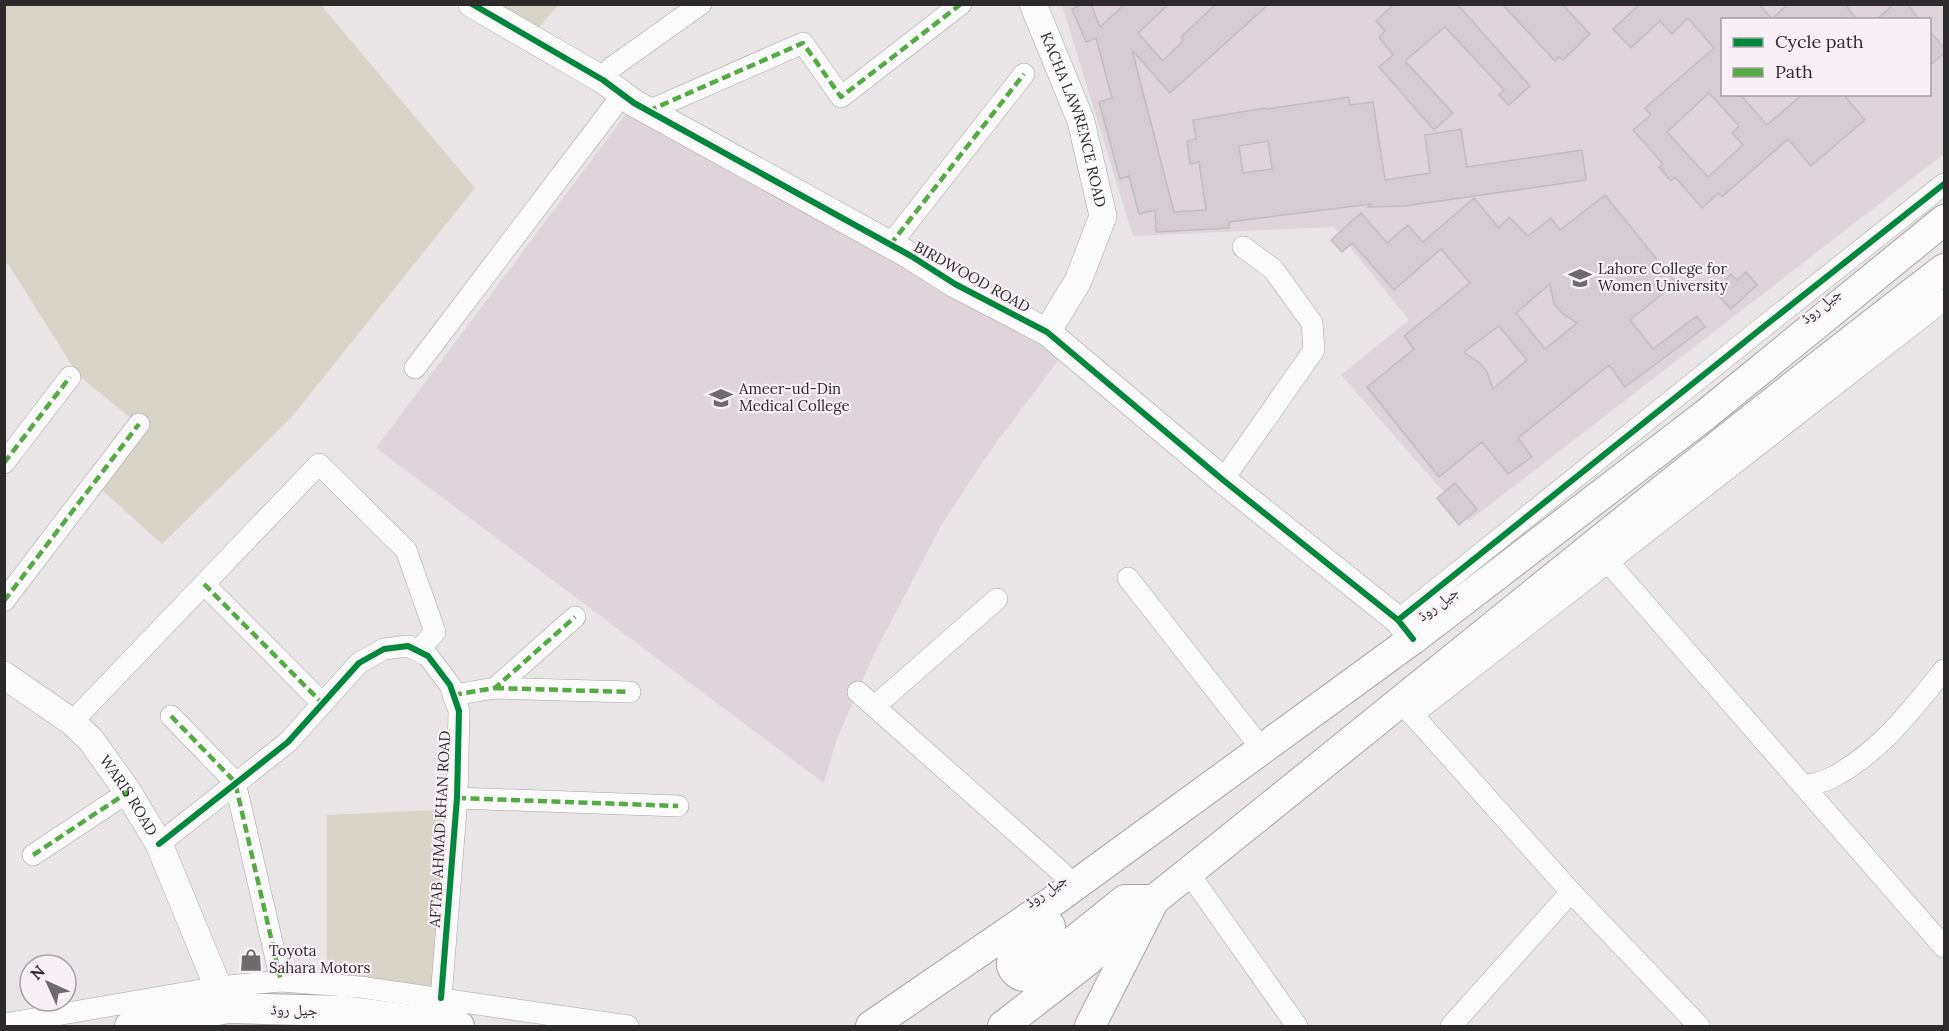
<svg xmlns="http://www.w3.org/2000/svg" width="1949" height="1031" font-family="Lora,'Noto Naskh Arabic',serif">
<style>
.built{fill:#ded4da;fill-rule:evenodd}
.green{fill:#d8d4c8}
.building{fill:#d5cdd2;stroke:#c1bec0;stroke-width:1.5;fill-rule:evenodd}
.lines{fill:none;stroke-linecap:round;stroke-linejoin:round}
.minor-casing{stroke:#a8a5a7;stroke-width:22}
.tertiary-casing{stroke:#a8a5a7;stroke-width:28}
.secondary-casing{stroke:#a8a5a7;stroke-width:32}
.minor{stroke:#fcfbfb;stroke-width:21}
.tertiary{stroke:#fcfbfb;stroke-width:27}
.secondary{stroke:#fcfbfb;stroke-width:30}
.quiet{stroke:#54ab44;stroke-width:4.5;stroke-dasharray:9 4.5;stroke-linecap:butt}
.cycleway-casing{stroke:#f9f0f6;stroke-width:10}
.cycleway{stroke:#00873e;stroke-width:6}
.labels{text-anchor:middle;stroke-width:4.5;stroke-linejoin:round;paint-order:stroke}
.street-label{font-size:15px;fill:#2d2a2c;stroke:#f9f0f6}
.poi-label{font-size:15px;fill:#2d2a2c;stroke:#f9f0f6;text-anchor:start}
</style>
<rect width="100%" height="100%" fill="#e9e5e7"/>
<path class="built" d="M1062 5H1944V154L1469 521 1341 375 1409 320 1334 227 1133 236ZM1722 20H1930V94H1722Z
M634 103 1067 349 990 451 942 524 875 652 836 741 824 783 376 448Z"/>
<path class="green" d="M4 5H321L475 188 291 418 162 544 94 483 138 424 78 375 8 264H5Z
M489 5H558L535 32Z
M456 809 438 994 351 975 327 977V815Z"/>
<path class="building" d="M1083 4H1091L1100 27 1125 4H1169L1138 33 1163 61 1184 40 1181 37 1216 4H1269L1170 93 1132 50 1174 212 1206 210 1199 162 1190 164 1187 141 1196 139 1193 120 1265 108 1266 109 1349 97 1350 105 1373 102 1385 180 1430 173 1425 135 1461 129 1467 167 1582 150 1586 180 1405 206 1368 207 1371 204 1229 222V228L1156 232 1155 210 1139 214 1129 176 1120 179 1099 102 1112 98 1096 38 1086 42 1072 9ZM1268 141 1272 169 1243 173 1239 146Z
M1394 4H1457L1530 86 1509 105 1499 95 1504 90 1445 27 1405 61 1453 113 1434 130 1379 67 1393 55 1379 37 1385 31 1376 21Z
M1502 4H1562L1590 34 1563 60 1559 57 1555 61Z
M1640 4H1759L1772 19 1788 4H1845L1857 20H1722V94H1740L1767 125 1803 94H1843L1865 120 1811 166 1788 139 1722 197 1719 193 1702 208 1675 177 1671 181 1659 167 1663 164 1633 130 1651 115 1645 108 1714 48 1688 18 1672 34 1660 21 1631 48 1613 29ZM1709 93 1739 126 1732 133 1743 145 1708 177 1667 132Z
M1894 4H1907L1920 20H1876Z
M1929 30 1944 48V53L1929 66Z
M1605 195 1676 283 1630 320 1653 349 1697 316 1705 327 1625 387 1609 365 1518 438 1532 457 1508 474 1482 442 1439 477 1367 387 1414 349 1404 336 1470 283 1441 249 1394 290 1352 243 1342 252 1331 240 1361 213 1387 243 1408 225 1423 242 1474 198 1499 228 1509 217 1528 236 1551 218 1560 230ZM1550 284 1554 304 1563 314 1577 323 1545 349 1516 313ZM1499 326 1527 360 1493 389 1487 372 1481 364 1464 352Z
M1746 272 1757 285 1731 309 1714 291 1731 274 1737 280Z
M1455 483 1477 509 1459 525 1437 498Z"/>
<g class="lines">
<g class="minor-casing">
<path id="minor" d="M603 80 611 68 701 4
M648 111 803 43 841 97 961 4
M890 245 1024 74
M415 368 623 94
M4 463 70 377
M1223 480 1314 350 1312 323 1273 269 1243 247
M1609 563 1944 947
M1128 578 1262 749
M204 584 322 703
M4 601 139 424
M1398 620 1762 328 1944 184
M495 688 630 692
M858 692 1060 871 1074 887
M453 695 495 688 575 617
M1403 704 1571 892 1699 1026
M875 706 997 599
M1412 715 1944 300
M171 716 235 782 281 981
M72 722 319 464 406 550 435 632 418 651
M1804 786C1813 784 1823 782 1831 778 1878 754 1911 711 1944 670
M457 798 678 806
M159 844 288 742 359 663 384 649 408 646 428 656 450 685 459 711 457 798 441 998
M33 855 128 792
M1188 872 1297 1026
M4 1024 218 987 281 981 360 987 628 1026
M1451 1026 1571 892"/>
</g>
<g class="tertiary-casing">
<g id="tertiary">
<path d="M472 4 603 80 634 103 911 256 955 284 1047 332 1223 480 1398 620 1413 639"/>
<path id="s1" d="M1033 4 1081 121 1103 216 1078 281 1047 332"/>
<path id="s2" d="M4 675 72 722 91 740 128 792 159 844 218 987"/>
</g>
</g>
<g class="secondary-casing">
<path id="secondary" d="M1050 926C1039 934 1001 955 1015 971 1020 977 1026 977 1033 974L1125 900H1154L1090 1026
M130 1026 228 1008 344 1011 459 1026
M871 1026 1059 897 1413 639 1705 415 1944 220
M1003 1026 1087 961 1154 900C1417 690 1677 474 1944 269"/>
</g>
<use href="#minor" class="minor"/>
<use href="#tertiary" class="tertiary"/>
<use href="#secondary" class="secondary"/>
<path class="quiet" d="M648 111 803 43 841 97 961 4
M890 245 1024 74
M4 463 70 377
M204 584 322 703
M4 601 139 424
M495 688 630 692
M453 695 495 688 575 617
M171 716 235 782 281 981
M457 798 678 806
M33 855 128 792"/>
<g class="cycleway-casing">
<path id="cycleway" d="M472 4 603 80 634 103 911 256 955 284 1047 332 1223 480 1398 620 1413 639
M1398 620 1762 328 1944 184
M159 844 288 742 359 663 384 649 408 646 428 656 450 685 459 711 457 798 441 998"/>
</g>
<use href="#cycleway" class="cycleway"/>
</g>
<defs>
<g id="university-bare" transform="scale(1.8)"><path d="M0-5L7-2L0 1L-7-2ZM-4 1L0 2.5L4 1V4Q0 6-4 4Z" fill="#6f6b6d" stroke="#f9f0f6" stroke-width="2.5" paint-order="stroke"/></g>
<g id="shop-bare" transform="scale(1.8)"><path d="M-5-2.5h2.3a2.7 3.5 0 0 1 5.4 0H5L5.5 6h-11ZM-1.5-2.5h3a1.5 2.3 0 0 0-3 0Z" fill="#6f6b6d" stroke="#f9f0f6" stroke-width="2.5" paint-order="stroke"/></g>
</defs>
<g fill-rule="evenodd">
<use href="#university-bare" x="1580" y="278"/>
<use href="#university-bare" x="721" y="398"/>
<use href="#shop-bare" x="251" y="960"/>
</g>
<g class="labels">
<g class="street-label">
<text dy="5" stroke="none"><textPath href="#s1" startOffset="123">KACHA LAWRENCE ROAD</textPath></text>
<text transform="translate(972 277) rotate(29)" y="5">BIRDWOOD ROAD</text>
<text transform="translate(1821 306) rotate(-39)" y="5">جیل روڈ</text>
<text transform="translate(1438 604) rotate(-37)" y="5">جیل روڈ</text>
<text dy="5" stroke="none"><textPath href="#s2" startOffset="176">WARIS ROAD</textPath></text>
<text transform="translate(440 829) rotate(-87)" y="5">AFTAB AHMAD KHAN ROAD</text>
<text transform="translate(1046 891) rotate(-35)" y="5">جیل روڈ</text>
<text transform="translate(294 1010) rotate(1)" y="5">جیل روڈ</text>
</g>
<g class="poi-label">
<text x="1598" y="274">Lahore College for<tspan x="1598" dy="17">Women University</tspan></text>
<text x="739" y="394">Ameer-ud-Din<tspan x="739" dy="17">Medical College</tspan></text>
<text x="269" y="956">Toyota<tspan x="269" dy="17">Sahara Motors</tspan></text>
</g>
</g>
<rect width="1949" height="1031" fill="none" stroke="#2d2a2c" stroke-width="12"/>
<rect x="1721" y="18" width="210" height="78" fill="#f9f0f6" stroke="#a7a1a5" stroke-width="1.5"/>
<rect x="1733" y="38" width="30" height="9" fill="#00873e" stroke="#a7a1a5" stroke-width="1.5"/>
<text x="1775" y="48" font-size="18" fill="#2d2a2c">Cycle path</text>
<rect x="1733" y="68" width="30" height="9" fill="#54ab44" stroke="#a7a1a5" stroke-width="1.5"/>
<text x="1775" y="78" font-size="18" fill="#2d2a2c">Path</text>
<g transform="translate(48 983) rotate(315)"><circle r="28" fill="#f9f0f6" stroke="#a7a1a5" stroke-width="1.5"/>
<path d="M0-4.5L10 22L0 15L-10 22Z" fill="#6f6b6d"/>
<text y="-9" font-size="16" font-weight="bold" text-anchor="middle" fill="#2d2a2c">N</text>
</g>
</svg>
